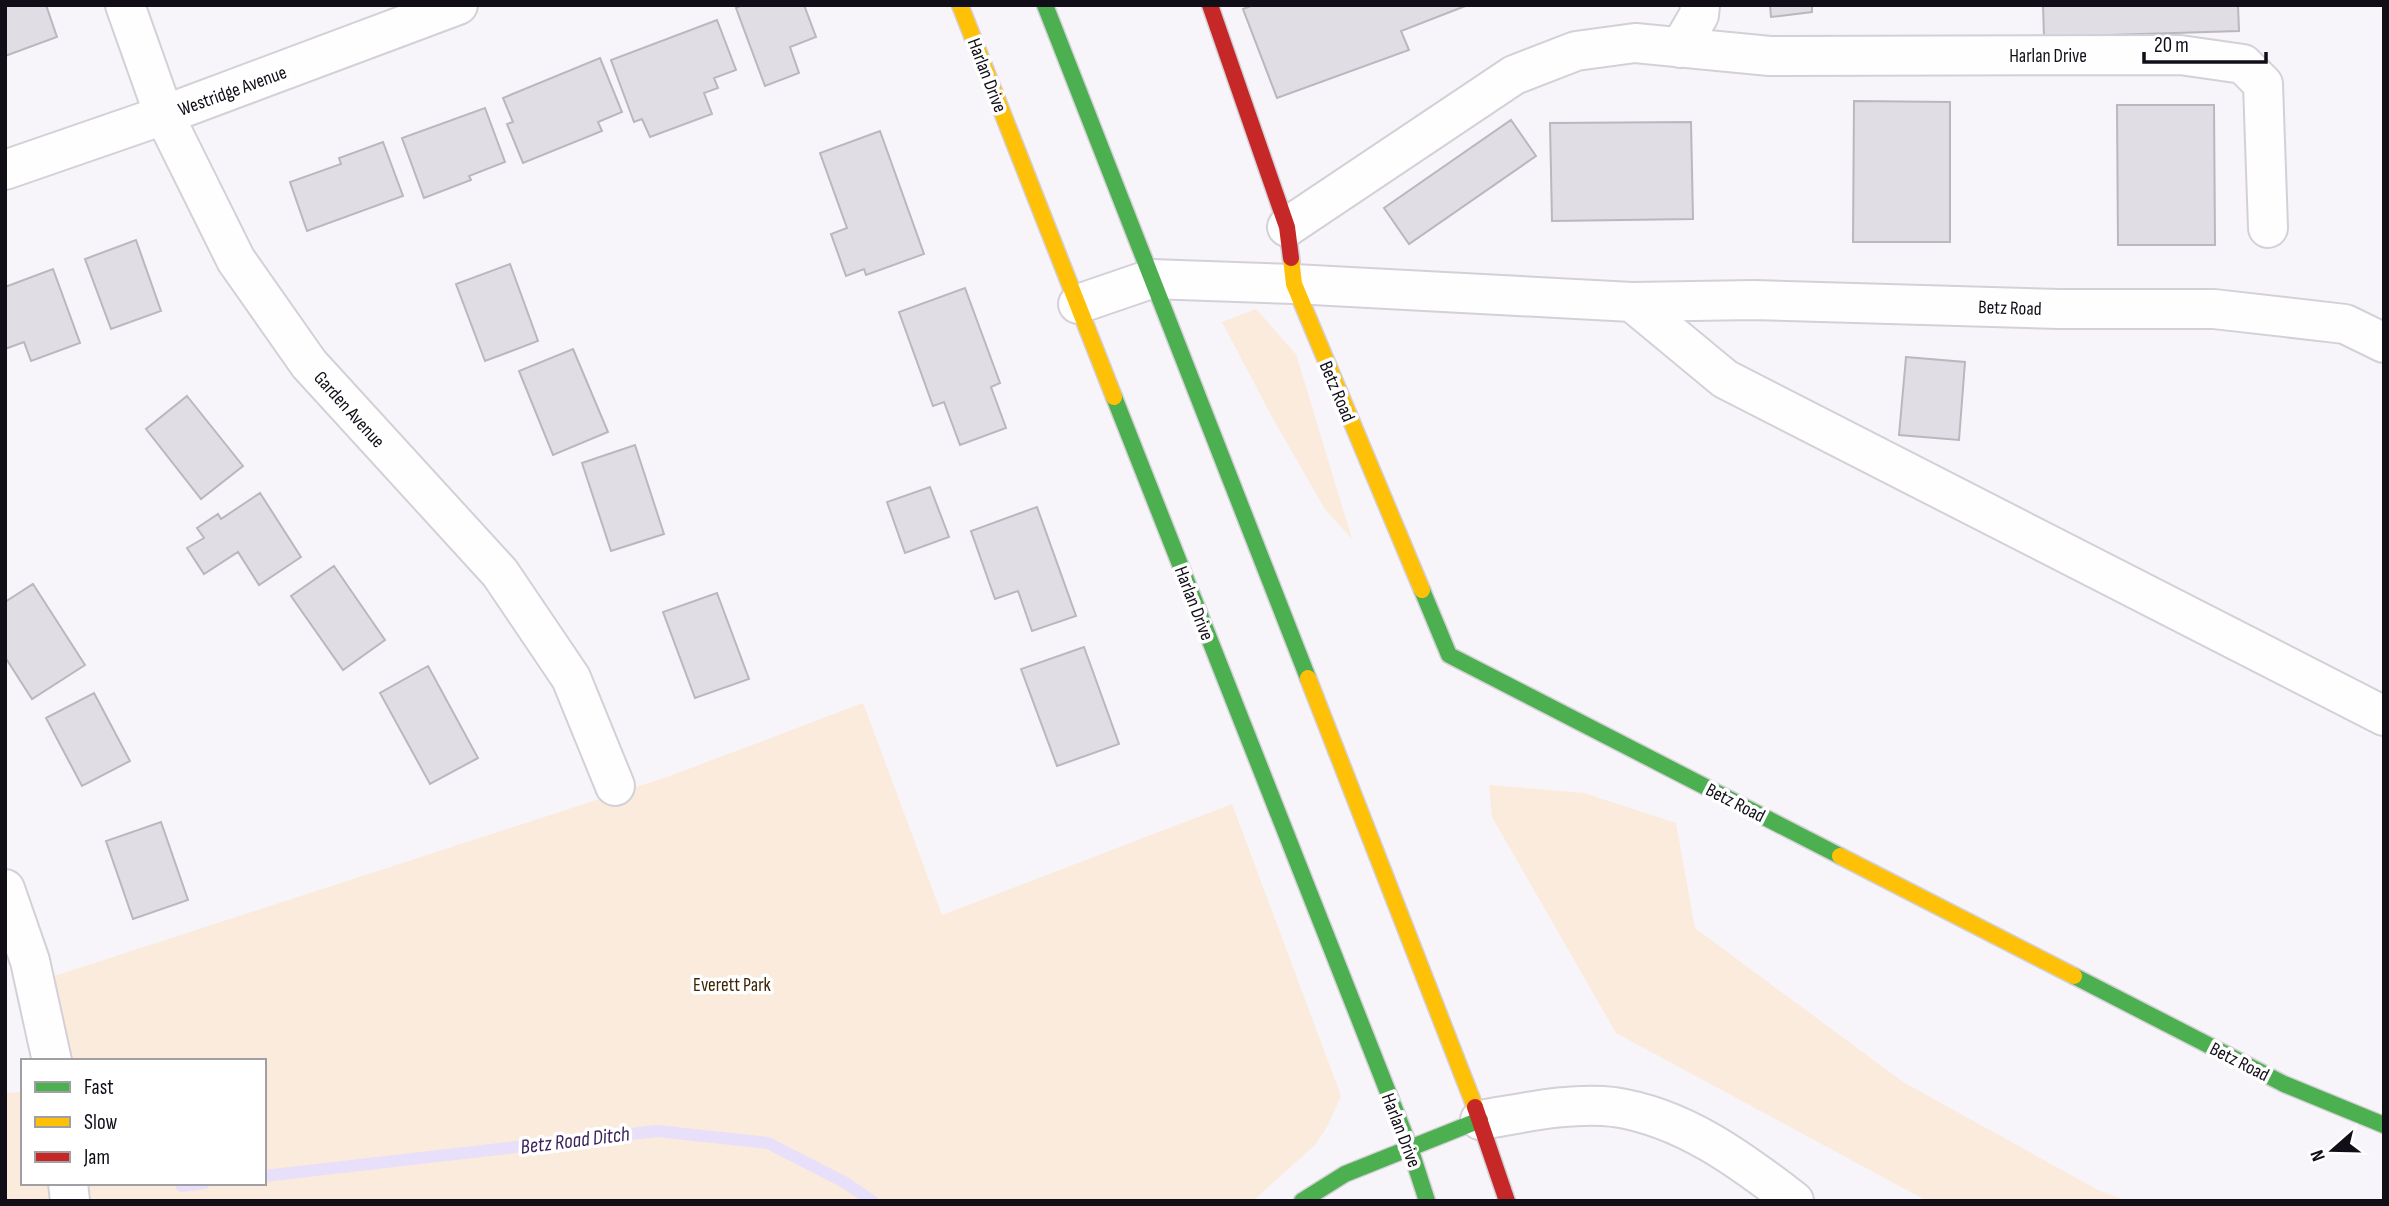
<svg xmlns="http://www.w3.org/2000/svg" width="2389" height="1206" font-family="'Sofia Sans Condensed',sans-serif">
<style>
.green{fill:#fbebdc}
.lines{fill:none;stroke-linecap:round;stroke-linejoin:round}
.stream{stroke:#e8dffa;stroke-width:12}
.building{fill:#e0dde5;stroke:#bab7bf;stroke-width:2}
.street-casing{stroke:#d3d0d7;stroke-width:42}
.fast-casing{stroke:#d3d0d7;stroke-width:19}
.slow-casing{stroke:#d3d0d7;stroke-width:19}
.jam-casing{stroke:#d3d0d7;stroke-width:19}
.street{stroke:#fefefe;stroke-width:38}
.fast{stroke:#4caf50;stroke-width:16}
.slow{stroke:#ffc107;stroke-width:16}
.jam{stroke:#c62828;stroke-width:16}
.labels{text-anchor:middle;stroke-width:7;stroke-linejoin:round;paint-order:stroke}
.street-label{font-size:19px;fill:#110e18;stroke:#fff}
.park-label{font-size:19px;fill:#3d2405;stroke:#fff}
.water-label{font-size:21px;font-style:italic;fill:#39235a;stroke:#fff}
</style>
<rect width="100%" height="100%" fill="#f7f5f9"/>
<path class="green" d="M1256 309 1296 354 1352 539 1325 509 1272 417 1222 322Z
M863 703 942 915 1232 804 1341 1096 1328 1125 1316 1144 1253 1201H5V1093L23 1092V1183H264V1061H52L36 982 667 777Z
M1489 785 1584 793 1676 823 1695 928 1903 1082 2098 1190 2128 1201H1927L1616 1033 1492 817Z"/>
<g class="lines">
<path class="stream" d="M264 1176 657 1131 768 1143 844 1182 872 1201
M182 1186 204 1183"/>
</g>
<path class="building" d="M5 5H46L57 37 5 56Z
M742 5H804L816 37 790 47 799 73 765 86 736 8Z
M1253 5H1468L1401 31 1409 50 1277 98 1243 9Z
M1770 5H1812V12L1771 17Z
M2043 5H2238L2239 31 2044 37Z
M717 20 736 70 714 78 718 88 704 93 712 114 650 137 642 119 634 122 611 60Z
M600 58 622 112 598 122 602 131 523 163 507 124 513 122 503 98Z
M1854 101 1950 102V242H1853Z
M2117 105H2214L2215 245H2118Z
M485 108 505 162 469 176 471 180 424 198 402 138Z
M1511 120 1536 156 1409 244 1384 208Z
M1691 122 1693 219 1552 221 1550 123Z
M880 131 924 254 866 275 864 269 846 276 831 234 847 228 820 153Z
M383 142 403 196 307 231 290 182 341 164 339 158Z
M136 240 161 311 111 329 85 259Z
M510 264 538 341 485 361 456 284Z
M53 269 80 343 31 361 24 342 5 349V287Z
M965 288 1000 383 991 387 1006 428 960 445 944 402 933 406 899 312Z
M573 349 608 432 553 455 519 371Z
M1906 357 1965 362 1959 440 1899 435Z
M187 396 243 466 201 499 146 429Z
M635 445 664 534 611 551 582 463Z
M930 487 949 537 905 553 887 502Z
M260 493 301 557 259 585 238 552 204 574 187 548 204 538 197 528 218 514 221 519Z
M1037 507 1076 616 1032 631 1018 591 995 599 971 531Z
M334 566 385 640 343 670 291 596Z
M33 584 85 665 32 699 5 657V602Z
M717 593 749 679 695 698 663 612Z
M1084 647 1119 744 1057 766 1021 669Z
M428 666 478 758 430 784 380 693Z
M94 693 130 761 82 786 46 718Z
M161 822 188 900 133 919 106 841Z"/>
<g class="lines">
<g class="street-casing">
<path id="street" d="M125 5 164 115 236 260 309 364 500 573 571 678 615 786
M1680 48 1699 15 1700 5
M5 170 164 115 458 5
M1287 227 1514 75 1576 51 1635 43 1770 56 2180 55 2243 64 2263 84 2268 228
M1632 302 1754 300 2059 309H2214L2345 324 2384 343
M1078 304 1151 279 1294 284 1632 302 1725 379 2384 716
M5 889 30 961 52 1061
M1480 1120C1524 1113 1570 1102 1614 1107 1683 1117 1741 1160 1794 1201
M68 1183 70 1201"/>
</g>
<g class="fast-casing">
<path id="fast" d="M1045 5 1308 678
M1114 397 1410 1148 1427 1201
M1422 590 1449 655 1840 856
M2074 976 2284 1084 2384 1125
M1302 1201 1345 1174 1480 1120"/>
</g>
<g class="slow-casing">
<path id="slow" d="M960 5 1114 397
M1291 258 1294 284 1422 590
M1308 678 1475 1107
M1840 856 2074 976"/>
</g>
<g class="jam-casing">
<path id="jam" d="M1210 5 1287 227 1291 258
M1475 1107 1507 1201"/>
</g>
<use href="#street" class="street"/>
<use href="#fast" class="fast"/>
<use href="#slow" class="slow"/>
<use href="#jam" class="jam"/>
</g>
<g class="labels">
<g class="street-label">
<text x="2048" y="62">Harlan Drive</text>
<text transform="translate(988 75) rotate(69)" y="7">Harlan Drive</text>
<text transform="translate(232 90) rotate(-20)" y="7">Westridge Avenue</text>
<text transform="translate(2010 307) rotate(2)" y="7">Betz Road</text>
<text transform="translate(1338 391) rotate(67)" y="7">Betz Road</text>
<text transform="translate(350 409) rotate(48)" y="7">Garden Avenue</text>
<text transform="translate(1195 603) rotate(69)" y="7">Harlan Drive</text>
<text transform="translate(1736 802) rotate(27)" y="7">Betz Road</text>
<text transform="translate(2240 1061) rotate(27)" y="7">Betz Road</text>
<text transform="translate(1402 1130) rotate(69)" y="7">Harlan Drive</text>
</g>
<g class="park-label">
<text x="732" y="991">Everett Park</text>
</g>
<g class="water-label">
<text transform="translate(575 1140) rotate(-7)" y="7">Betz Road Ditch</text>
</g>
</g>
<rect width="2389" height="1206" fill="none" stroke="#110e18" stroke-width="14"/>
<rect x="21" y="1059" width="245" height="126" fill="#ffffff" stroke="#a09fa3" stroke-width="2"/>
<rect x="35" y="1082" width="35" height="10" fill="#4caf50" stroke="#a09fa3" stroke-width="2"/>
<text x="84" y="1094" font-size="21" fill="#110e18">Fast</text>
<rect x="35" y="1117" width="35" height="10" fill="#ffc107" stroke="#a09fa3" stroke-width="2"/>
<text x="84" y="1129" font-size="21" fill="#110e18">Slow</text>
<rect x="35" y="1152" width="35" height="10" fill="#c62828" stroke="#a09fa3" stroke-width="2"/>
<text x="84" y="1164" font-size="21" fill="#110e18">Jam</text>
<g transform="translate(2333 1150) rotate(250)" stroke="#ffffff" stroke-width="5" paint-order="stroke">
<path d="M0-5L12 26L0 18L-12 26Z" fill="#110e18"/>
<text y="-10" font-size="19" font-weight="bold" text-anchor="middle" fill="#110e18">N</text>
</g>
<path d="M2144 52v10h122v-10" fill="none" stroke="#110e18" stroke-width="3.5"/>
<text x="2154" y="52" font-size="21" fill="#110e18" stroke="#ffffff" stroke-width="5" paint-order="stroke">20 m</text>
</svg>
